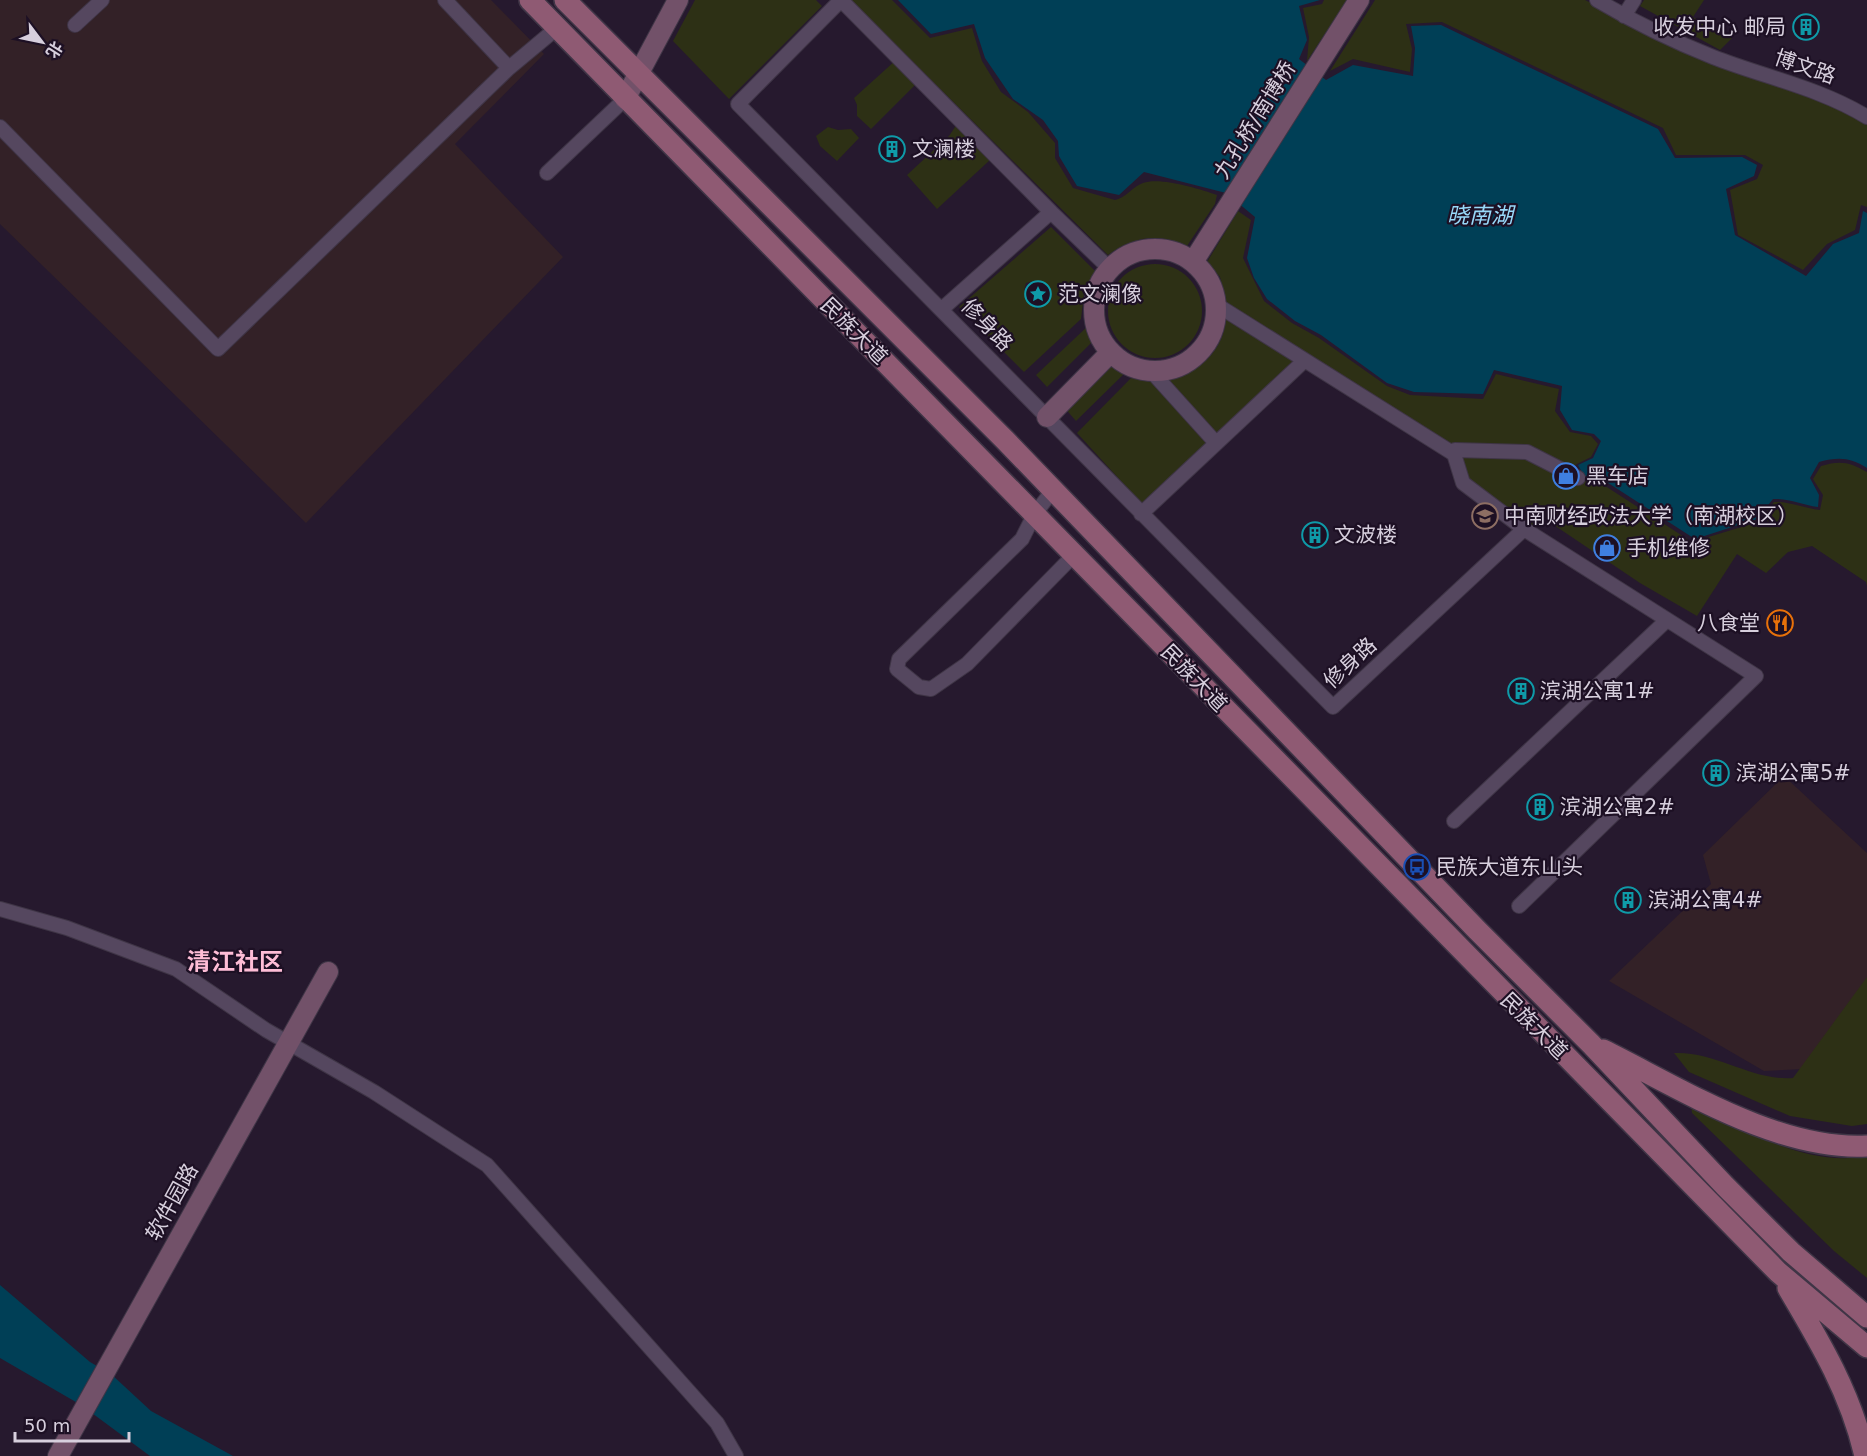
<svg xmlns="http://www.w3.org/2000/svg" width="1867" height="1456" font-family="'DejaVu Sans','Noto Sans SC',sans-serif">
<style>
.industrial{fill:#332127}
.green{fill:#2d3015;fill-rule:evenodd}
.water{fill:#003f56}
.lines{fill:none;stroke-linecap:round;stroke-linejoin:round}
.street-casing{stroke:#3f3546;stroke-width:16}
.secondary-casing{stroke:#3f3546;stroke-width:22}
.primary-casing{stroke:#3f3546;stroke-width:24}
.street{stroke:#55475f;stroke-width:14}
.secondary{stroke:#725169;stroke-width:20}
.primary{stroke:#8f5a73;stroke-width:21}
.labels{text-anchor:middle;stroke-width:4.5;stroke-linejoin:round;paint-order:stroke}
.poi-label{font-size:21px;fill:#d7cfdd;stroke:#1d1024;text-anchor:start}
.street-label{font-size:21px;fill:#d7cfdd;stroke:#1d1024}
.water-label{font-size:22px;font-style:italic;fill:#98d9f9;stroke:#1d1024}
.quarter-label{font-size:24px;font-weight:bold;fill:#febdd6;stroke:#1d1024}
</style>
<rect width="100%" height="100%" fill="#26192e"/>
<path class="industrial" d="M0 0H491L544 54 455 144 563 257 306 523 0 224Z
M1784 776 1867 853V986L1803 1069 1764 1071 1609 981 1711 884 1703 855Z"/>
<path class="green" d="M695 0H816L822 6 729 99 673 41Z
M850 0H892L930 38 972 28 982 61 1001 92 1028 112 1055 143V158L1073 188 1115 200C1126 198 1132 187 1143 183 1161 177 1199 189 1217 195L1215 204 1187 246C1158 233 1134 236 1108 255Z
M1324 0H1347L1307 61 1309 37 1303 8 1322 4Z
M1375 0H1585L1705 60 1846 111 1867 124V207L1861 205 1855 230 1827 244 1803 270 1738 235 1730 190 1757 179 1763 165 1745 155H1676L1663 128 1442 22 1406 24 1412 49 1410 72 1353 59 1330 71Z
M1644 0H1704L1693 17 1732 38 1720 50 1640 6Z
M896 60 917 83 871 129 857 116V105L854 98Z
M957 124 990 160 937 209 907 175 949 136Z
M828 127 838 130 851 129 859 138 837 161 820 146 816 136Z
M1238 211 1251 220 1243 258 1264 301 1292 323 1319 338 1387 386 1410 395 1483 399 1496 374 1559 389 1555 411 1570 432 1591 436 1598 444 1591 457 1575 465 1585 479 1599 482 1692 542 1758 522 1774 502C1788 501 1804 508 1820 510L1823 495 1813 479 1821 466C1840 460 1850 462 1867 472V586L1866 582 1812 546 1788 552 1766 573 1737 554 1697 616 1640 583 1542 517 1530 527 1469 482 1455 450 1227 304 1220 277 1207 262Z
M1051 227 1095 271 1084 293 1081 319 1024 372 959 307ZM1034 281 1044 284 1050 289V298L1036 310 1035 304 1024 290 1026 283Z
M1108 311a47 47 0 1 1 94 0a47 47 0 1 1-94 0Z
M1226 318 1296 361 1216 436 1169 380C1199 373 1224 350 1226 318Z
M1089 325 1094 340 1047 387 1036 375Z
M1112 360 1128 370 1076 421 1063 406Z
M1131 378 1152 382 1208 443 1143 505 1077 433Z
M1867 977V1124L1852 1126 1790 1116 1689 1072 1674 1053C1716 1051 1752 1081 1793 1078Z
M1691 1105C1743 1129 1807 1168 1867 1156V1278L1834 1251 1692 1113Z"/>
<path class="water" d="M898 0H1320L1299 6 1307 40 1299 59 1326 80 1353 65 1413 76 1415 48 1411 26 1441 25 1658 129 1675 158 1742 157 1757 165 1754 176 1726 189 1735 235 1806 276 1833 244 1859 233 1863 211 1867 213V468C1850 457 1838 457 1819 462L1810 478 1819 495 1818 507C1802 505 1789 498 1773 499L1757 519 1695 539 1602 479 1584 476 1578 465 1593 458 1601 441 1594 434 1572 430 1560 410 1562 386 1494 370 1483 394 1414 392 1387 383 1321 335 1295 321 1267 299 1254 278 1247 258 1255 217 1226 193 1144 172 1119 195 1077 186 1059 156 1058 141 1043 120 1013 99 985 58 974 24 931 34Z
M0 1285 90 1362 111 1374 151 1411 233 1456H150L81 1405 0 1358Z"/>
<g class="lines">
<g class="street-casing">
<path id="street" d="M445 0 509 68
M1597 0C1634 22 1673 41 1713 57 1764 77 1820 88 1867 117
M1624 16 1634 0
M75 25 102 0
M0 127 218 349 509 68 557 28
M547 173 625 99
M1051 212 841 0 738 104 1333 707 1524 529
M1217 305 1454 454 1463 483 1524 529 1756 676 1519 906
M942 309 1051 212 1110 269
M1151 371 1216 443
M1455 450 1527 452 1578 478
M1053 490 1034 515 1022 539 899 659 897 669 919 687 931 689 967 664 1074 555
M1141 514 1304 361
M1454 821 1667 620
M0 909 67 928 176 969 266 1030 374 1092 487 1165 717 1423 736 1456"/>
</g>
<g class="secondary-casing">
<path id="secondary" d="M625 99 678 0
M1094 310a61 61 0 1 1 122 0a61 61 0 1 1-122 0Z
M1193 262 1359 0
M1047 417 1110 353
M58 1456 328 972"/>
</g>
<g class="primary-casing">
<path id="primary" d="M530 0 1778 1272 1867 1347
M565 0 1005 440 1477 930 1591 1044 1725 1186 1791 1252 1867 1317
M1603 1050C1680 1088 1778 1151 1867 1146
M1788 1288C1820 1342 1851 1394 1865 1456"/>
</g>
<use href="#street" class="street"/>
<use href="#secondary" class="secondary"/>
<use href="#primary" class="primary"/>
</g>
<defs>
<g id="building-ring" transform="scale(1.35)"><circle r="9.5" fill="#1d1024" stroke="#0f9aa8" stroke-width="1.5"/><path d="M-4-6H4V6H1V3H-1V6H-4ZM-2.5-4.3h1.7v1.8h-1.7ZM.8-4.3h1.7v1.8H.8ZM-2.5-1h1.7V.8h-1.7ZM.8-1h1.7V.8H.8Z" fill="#0f9aa8"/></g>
<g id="sight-ring" transform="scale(1.35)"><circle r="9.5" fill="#1d1024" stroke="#0f9aa8" stroke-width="1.5"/><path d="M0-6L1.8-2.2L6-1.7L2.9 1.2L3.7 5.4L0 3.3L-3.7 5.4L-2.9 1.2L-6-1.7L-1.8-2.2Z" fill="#0f9aa8"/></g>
<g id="shop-ring" transform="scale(1.35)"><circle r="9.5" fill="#1d1024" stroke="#3f7fe0" stroke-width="1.5"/><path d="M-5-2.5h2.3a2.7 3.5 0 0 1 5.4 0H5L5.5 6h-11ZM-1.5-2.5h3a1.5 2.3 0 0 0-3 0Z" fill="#3f7fe0"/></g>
<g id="university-ring" transform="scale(1.35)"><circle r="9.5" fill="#1d1024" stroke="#8d6e63" stroke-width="1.5"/><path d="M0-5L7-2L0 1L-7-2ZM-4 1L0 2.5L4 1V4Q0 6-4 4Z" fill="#8d6e63"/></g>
<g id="restaurant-ring" transform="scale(1.35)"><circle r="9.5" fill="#1d1024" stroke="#e8710a" stroke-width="1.5"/><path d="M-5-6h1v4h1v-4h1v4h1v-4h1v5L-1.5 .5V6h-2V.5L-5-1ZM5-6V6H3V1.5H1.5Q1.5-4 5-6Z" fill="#e8710a"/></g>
<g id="bus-ring" transform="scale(1.35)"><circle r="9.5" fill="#1d1024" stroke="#1a4fb4" stroke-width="1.5"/><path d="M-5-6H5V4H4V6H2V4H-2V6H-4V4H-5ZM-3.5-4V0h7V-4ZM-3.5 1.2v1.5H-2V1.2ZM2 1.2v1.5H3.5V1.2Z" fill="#1a4fb4"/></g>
</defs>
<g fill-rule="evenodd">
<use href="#building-ring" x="1806" y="27"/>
<use href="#building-ring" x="892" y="149"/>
<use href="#sight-ring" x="1038" y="294"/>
<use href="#shop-ring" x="1566" y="476"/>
<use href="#university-ring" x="1485" y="516"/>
<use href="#building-ring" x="1315" y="535"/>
<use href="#shop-ring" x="1607" y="548"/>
<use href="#restaurant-ring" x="1780" y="623"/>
<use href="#building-ring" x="1521" y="691"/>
<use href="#building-ring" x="1716" y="773"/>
<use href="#building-ring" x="1540" y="807"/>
<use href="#bus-ring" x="1417" y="867"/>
<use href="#building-ring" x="1628" y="900"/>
</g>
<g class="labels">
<g class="poi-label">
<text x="1786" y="34" text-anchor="end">收发中心 邮局</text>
<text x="912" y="156">文澜楼</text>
<text x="1058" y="301">范文澜像</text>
<text x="1586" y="483">黑车店</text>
<text x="1504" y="523">中南财经政法大学（南湖校区）</text>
<text x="1334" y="542">文波楼</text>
<text x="1626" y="555">手机维修</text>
<text x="1760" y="630" text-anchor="end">八食堂</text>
<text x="1540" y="698">滨湖公寓1#</text>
<text x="1736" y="780">滨湖公寓5#</text>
<text x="1560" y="814">滨湖公寓2#</text>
<text x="1436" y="874">民族大道东山头</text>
<text x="1648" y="907">滨湖公寓4#</text>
</g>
<g class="street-label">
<text transform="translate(1805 67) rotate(19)" y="7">博文路</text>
<text transform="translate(1255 120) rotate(-58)" y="7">九孔桥/南博桥</text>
<text transform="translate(987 325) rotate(46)" y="7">修身路</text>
<text transform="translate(854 331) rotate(45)" y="7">民族大道</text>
<text transform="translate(1350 663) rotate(-43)" y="7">修身路</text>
<text transform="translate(1194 678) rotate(46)" y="7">民族大道</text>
<text transform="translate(1534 1026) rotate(45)" y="7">民族大道</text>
<text transform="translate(172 1202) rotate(-61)" y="7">软件园路</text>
</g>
<g class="water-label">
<text x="1480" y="223">晓南湖</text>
</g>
<g class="quarter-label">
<text x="235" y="970">清江社区</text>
</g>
</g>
<g transform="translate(42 42) rotate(122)" stroke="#1d1024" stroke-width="4.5" paint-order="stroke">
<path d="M0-4.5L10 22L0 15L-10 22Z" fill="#d7cfdd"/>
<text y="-9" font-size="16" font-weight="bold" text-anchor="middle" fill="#d7cfdd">北</text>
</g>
<path d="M15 1432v9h114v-9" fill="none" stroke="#d7cfdd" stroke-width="3"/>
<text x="24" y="1432" font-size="18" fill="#d7cfdd" stroke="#1d1024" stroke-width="4.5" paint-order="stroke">50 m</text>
</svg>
